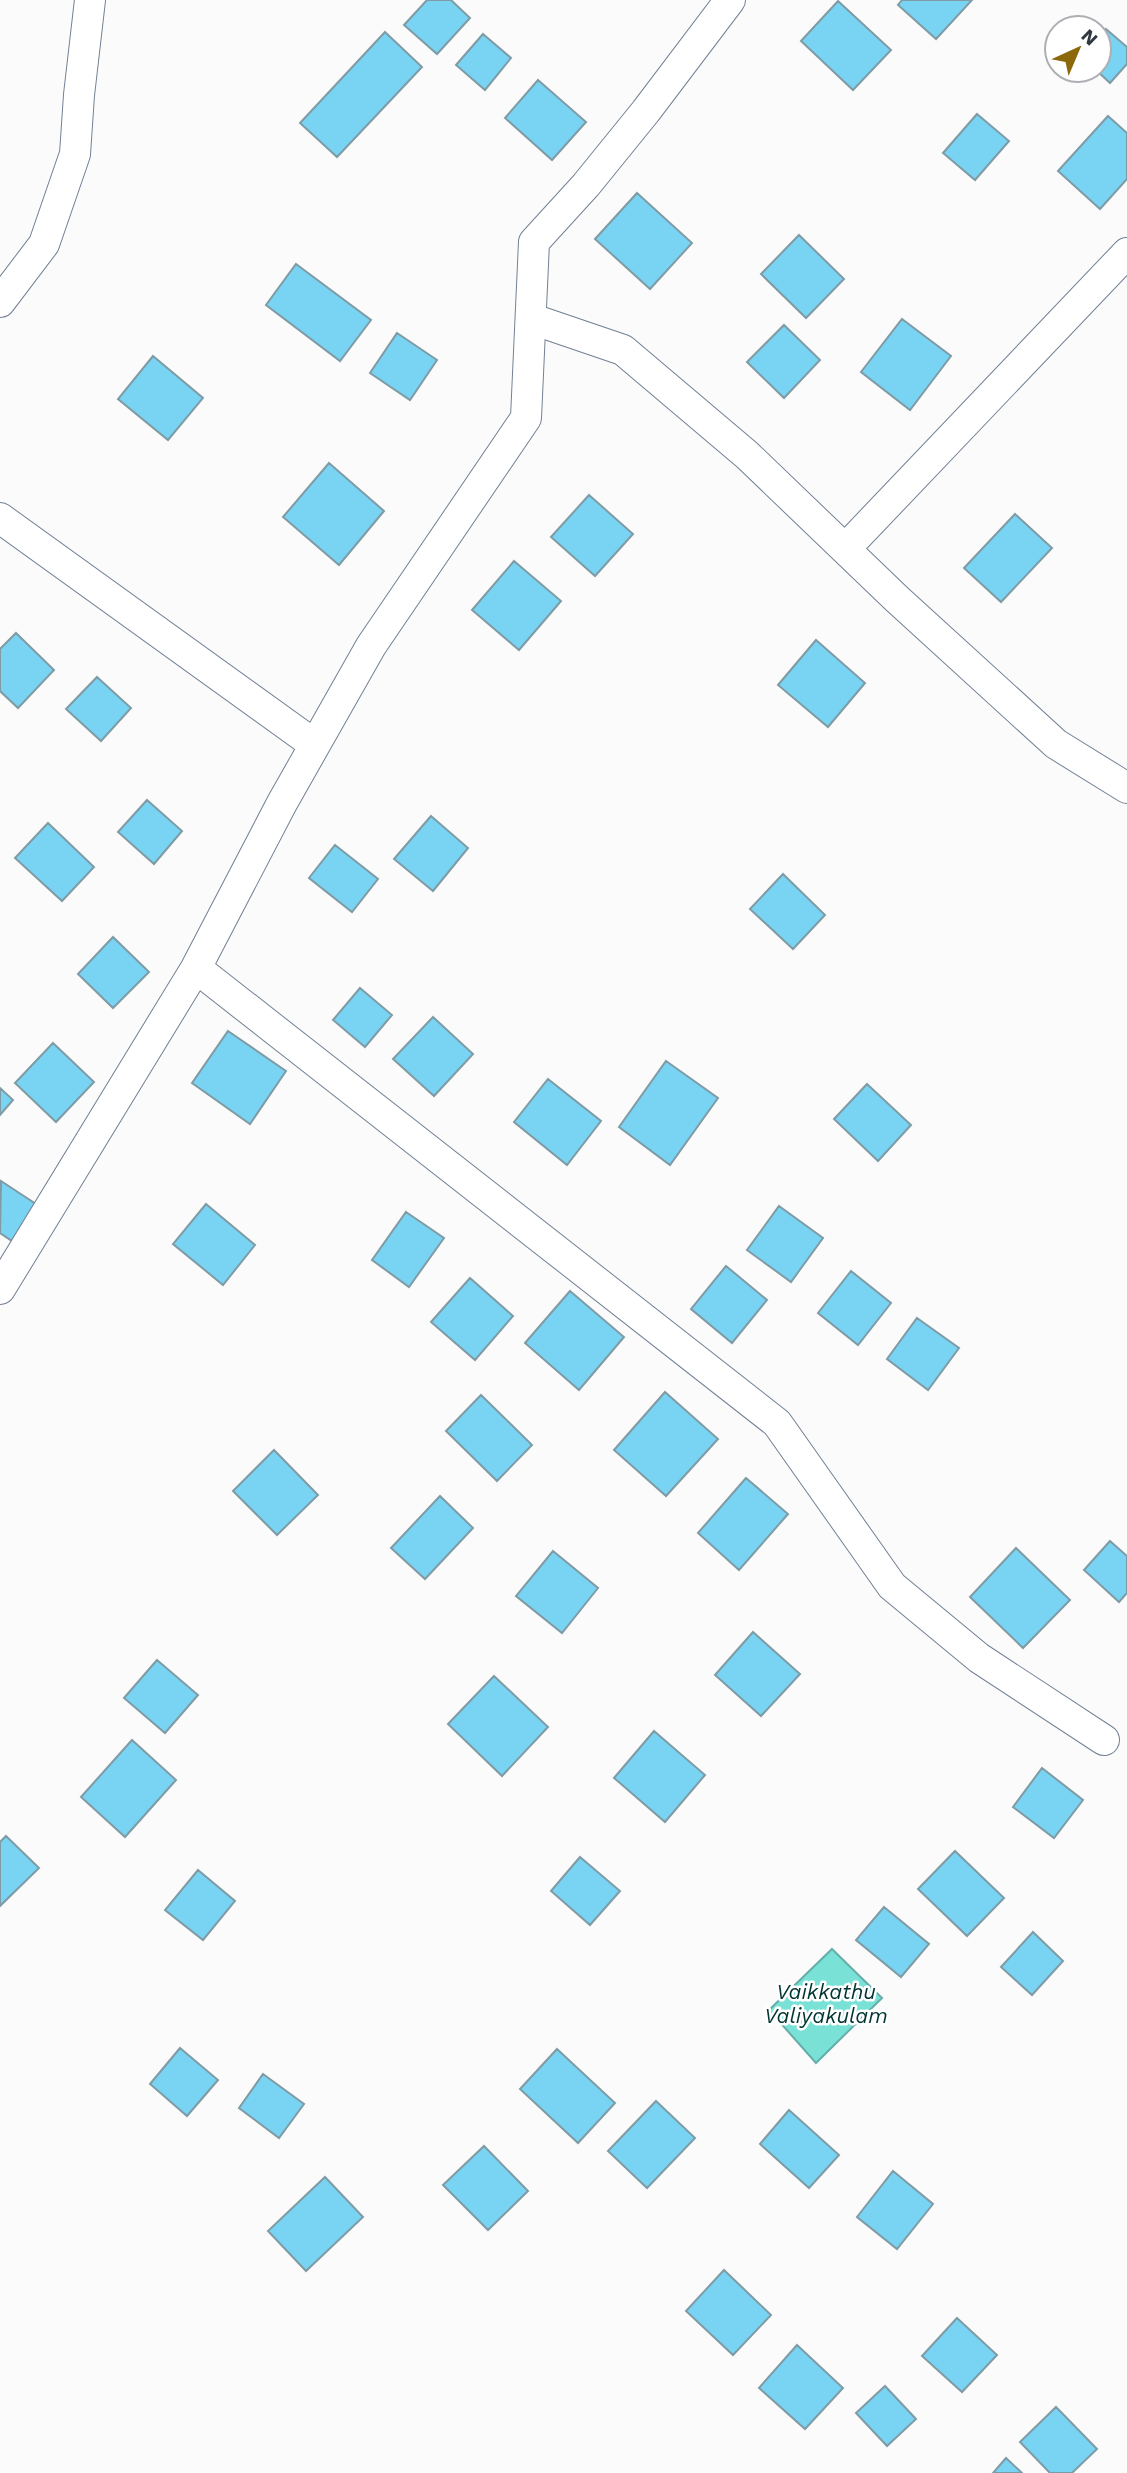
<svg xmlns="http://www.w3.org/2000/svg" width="1127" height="2473" font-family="'Work Sans',sans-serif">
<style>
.water{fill:#7ae1d7;stroke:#64aeaa;stroke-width:2}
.building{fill:#78d4f2;stroke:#7f9ba5;stroke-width:2}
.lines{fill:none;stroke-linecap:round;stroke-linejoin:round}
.street-casing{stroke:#728094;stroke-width:32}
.street{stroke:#fff;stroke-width:30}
.labels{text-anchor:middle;stroke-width:5;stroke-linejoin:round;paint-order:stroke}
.water-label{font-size:21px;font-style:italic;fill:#013531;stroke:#fff}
</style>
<rect width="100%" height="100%" fill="#fbfbfb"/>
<path class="water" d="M832 1949 882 1998 816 2063 769 2010Z"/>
<path class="building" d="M427 0H451L470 18 437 54 404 25Z
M902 0H972L936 39 898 5Z
M838 1 891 50 853 90 801 41Z
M1106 29 1127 47V64L1110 83 1096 70H1099V38Z
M385 32 422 67 337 157 300 123Z
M483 34 511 58 485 90 456 65Z
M538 80 586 122 552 160 505 118Z
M977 114 1009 141 975 180 943 153Z
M1108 116 1127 133V179L1100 209 1058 171Z
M637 193 692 243 650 289 595 239Z
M799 235 844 279 806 318 761 274Z
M296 264 371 320 340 361 266 305Z
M902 319 951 356 910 410 861 372Z
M784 325 820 360 784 398 747 362Z
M397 333 437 360 410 400 370 373Z
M153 356 203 398 168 440 118 399Z
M329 463 384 511 339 565 283 517Z
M589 495 633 534 595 576 551 537Z
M1015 514 1052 548 1001 602 964 568Z
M514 561 561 601 519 650 472 610Z
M16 633 54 670 18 708 0 691V649Z
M816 640 865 683 828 727 778 685Z
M97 677 131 708 101 741 66 709Z
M147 800 182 831 154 864 118 832Z
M431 816 468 848 433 891 394 859Z
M48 823 94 867 62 901 15 858Z
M335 845 378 879 352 912 309 878Z
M783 874 825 915 793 949 750 909Z
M113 937 149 972 113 1008 78 974Z
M360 988 392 1015 365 1047 333 1020Z
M433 1017 473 1054 434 1096 393 1059Z
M228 1031 286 1071 250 1124 192 1083Z
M53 1043 94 1082 56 1122 15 1083Z
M666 1061 718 1098 670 1165 619 1127Z
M548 1079 601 1121 567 1165 514 1122Z
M867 1084 911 1125 878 1161 834 1119Z
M0 1088 13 1100 0 1115Z
M1 1181 36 1204 12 1241 0 1233Z
M206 1204 255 1245 223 1285 173 1244Z
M779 1206 823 1238 791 1282 747 1250Z
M406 1212 444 1238 409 1287 372 1260Z
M726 1266 767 1300 732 1343 691 1309Z
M851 1271 891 1303 858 1345 818 1313Z
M470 1278 513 1316 475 1360 431 1322Z
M570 1291 624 1337 579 1390 525 1343Z
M917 1318 959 1348 928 1390 887 1359Z
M665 1392 718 1439 666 1496 614 1450Z
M481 1395 532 1445 497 1481 446 1431Z
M274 1450 318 1495 277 1535 233 1491Z
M746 1478 788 1514 739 1570 698 1533Z
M440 1496 473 1528 425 1579 391 1548Z
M1110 1541 1127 1556V1593L1119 1602 1084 1570Z
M1016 1548 1070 1600 1023 1648 970 1597Z
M553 1551 598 1588 562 1633 516 1596Z
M753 1632 800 1674 761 1716 715 1675Z
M157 1660 198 1695 165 1733 124 1698Z
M494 1676 548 1727 502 1776 448 1724Z
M654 1731 705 1775 665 1822 614 1778Z
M132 1740 176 1780 125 1837 81 1797Z
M1042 1768 1083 1800 1054 1838 1013 1807Z
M6 1836 39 1868 0 1906V1842Z
M955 1851 1004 1898 967 1936 918 1889Z
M580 1857 620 1891 590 1925 551 1891Z
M198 1870 235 1901 203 1940 165 1910Z
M884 1907 929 1944 901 1977 856 1940Z
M1033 1932 1063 1961 1032 1995 1001 1967Z
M180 2048 218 2080 187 2116 150 2084Z
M557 2049 615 2103 578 2143 520 2089Z
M263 2074 304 2104 279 2138 239 2108Z
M656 2101 695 2138 647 2188 608 2151Z
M789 2110 839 2155 809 2188 760 2144Z
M484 2146 528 2191 488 2230 443 2185Z
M893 2171 933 2204 897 2249 857 2217Z
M325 2177 363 2217 306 2271 268 2231Z
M724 2270 771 2315 733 2355 686 2311Z
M957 2318 997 2355 962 2392 922 2356Z
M797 2345 843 2388 805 2429 759 2388Z
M885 2386 916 2419 887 2446 856 2413Z
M1056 2407 1097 2449 1072 2473H1050L1020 2442Z
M1006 2458 1022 2473H993Z"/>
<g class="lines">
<g class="street-casing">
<path id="street" d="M0 302 44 244 75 154 79 95 90 0
M532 319 623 350 747 455 897 599 1056 744 1127 788
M0 518 315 745
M845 549 1127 253
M196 968 777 1423 892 1586 979 1658 1104 1740
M0 1289 196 968 282 803 371 646 526 418 534 242 586 185 646 111 730 0"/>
</g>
<use href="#street" class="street"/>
</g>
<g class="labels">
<g class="water-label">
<text x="826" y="1999">Vaikkathu<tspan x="826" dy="24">Valiyakulam</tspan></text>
</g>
</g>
<g transform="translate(1078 49) rotate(44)"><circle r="33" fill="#ffffff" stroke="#adafb3" stroke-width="2"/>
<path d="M0-5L12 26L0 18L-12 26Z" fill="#8d680b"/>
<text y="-10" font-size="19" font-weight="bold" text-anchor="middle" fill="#323841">N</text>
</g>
</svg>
